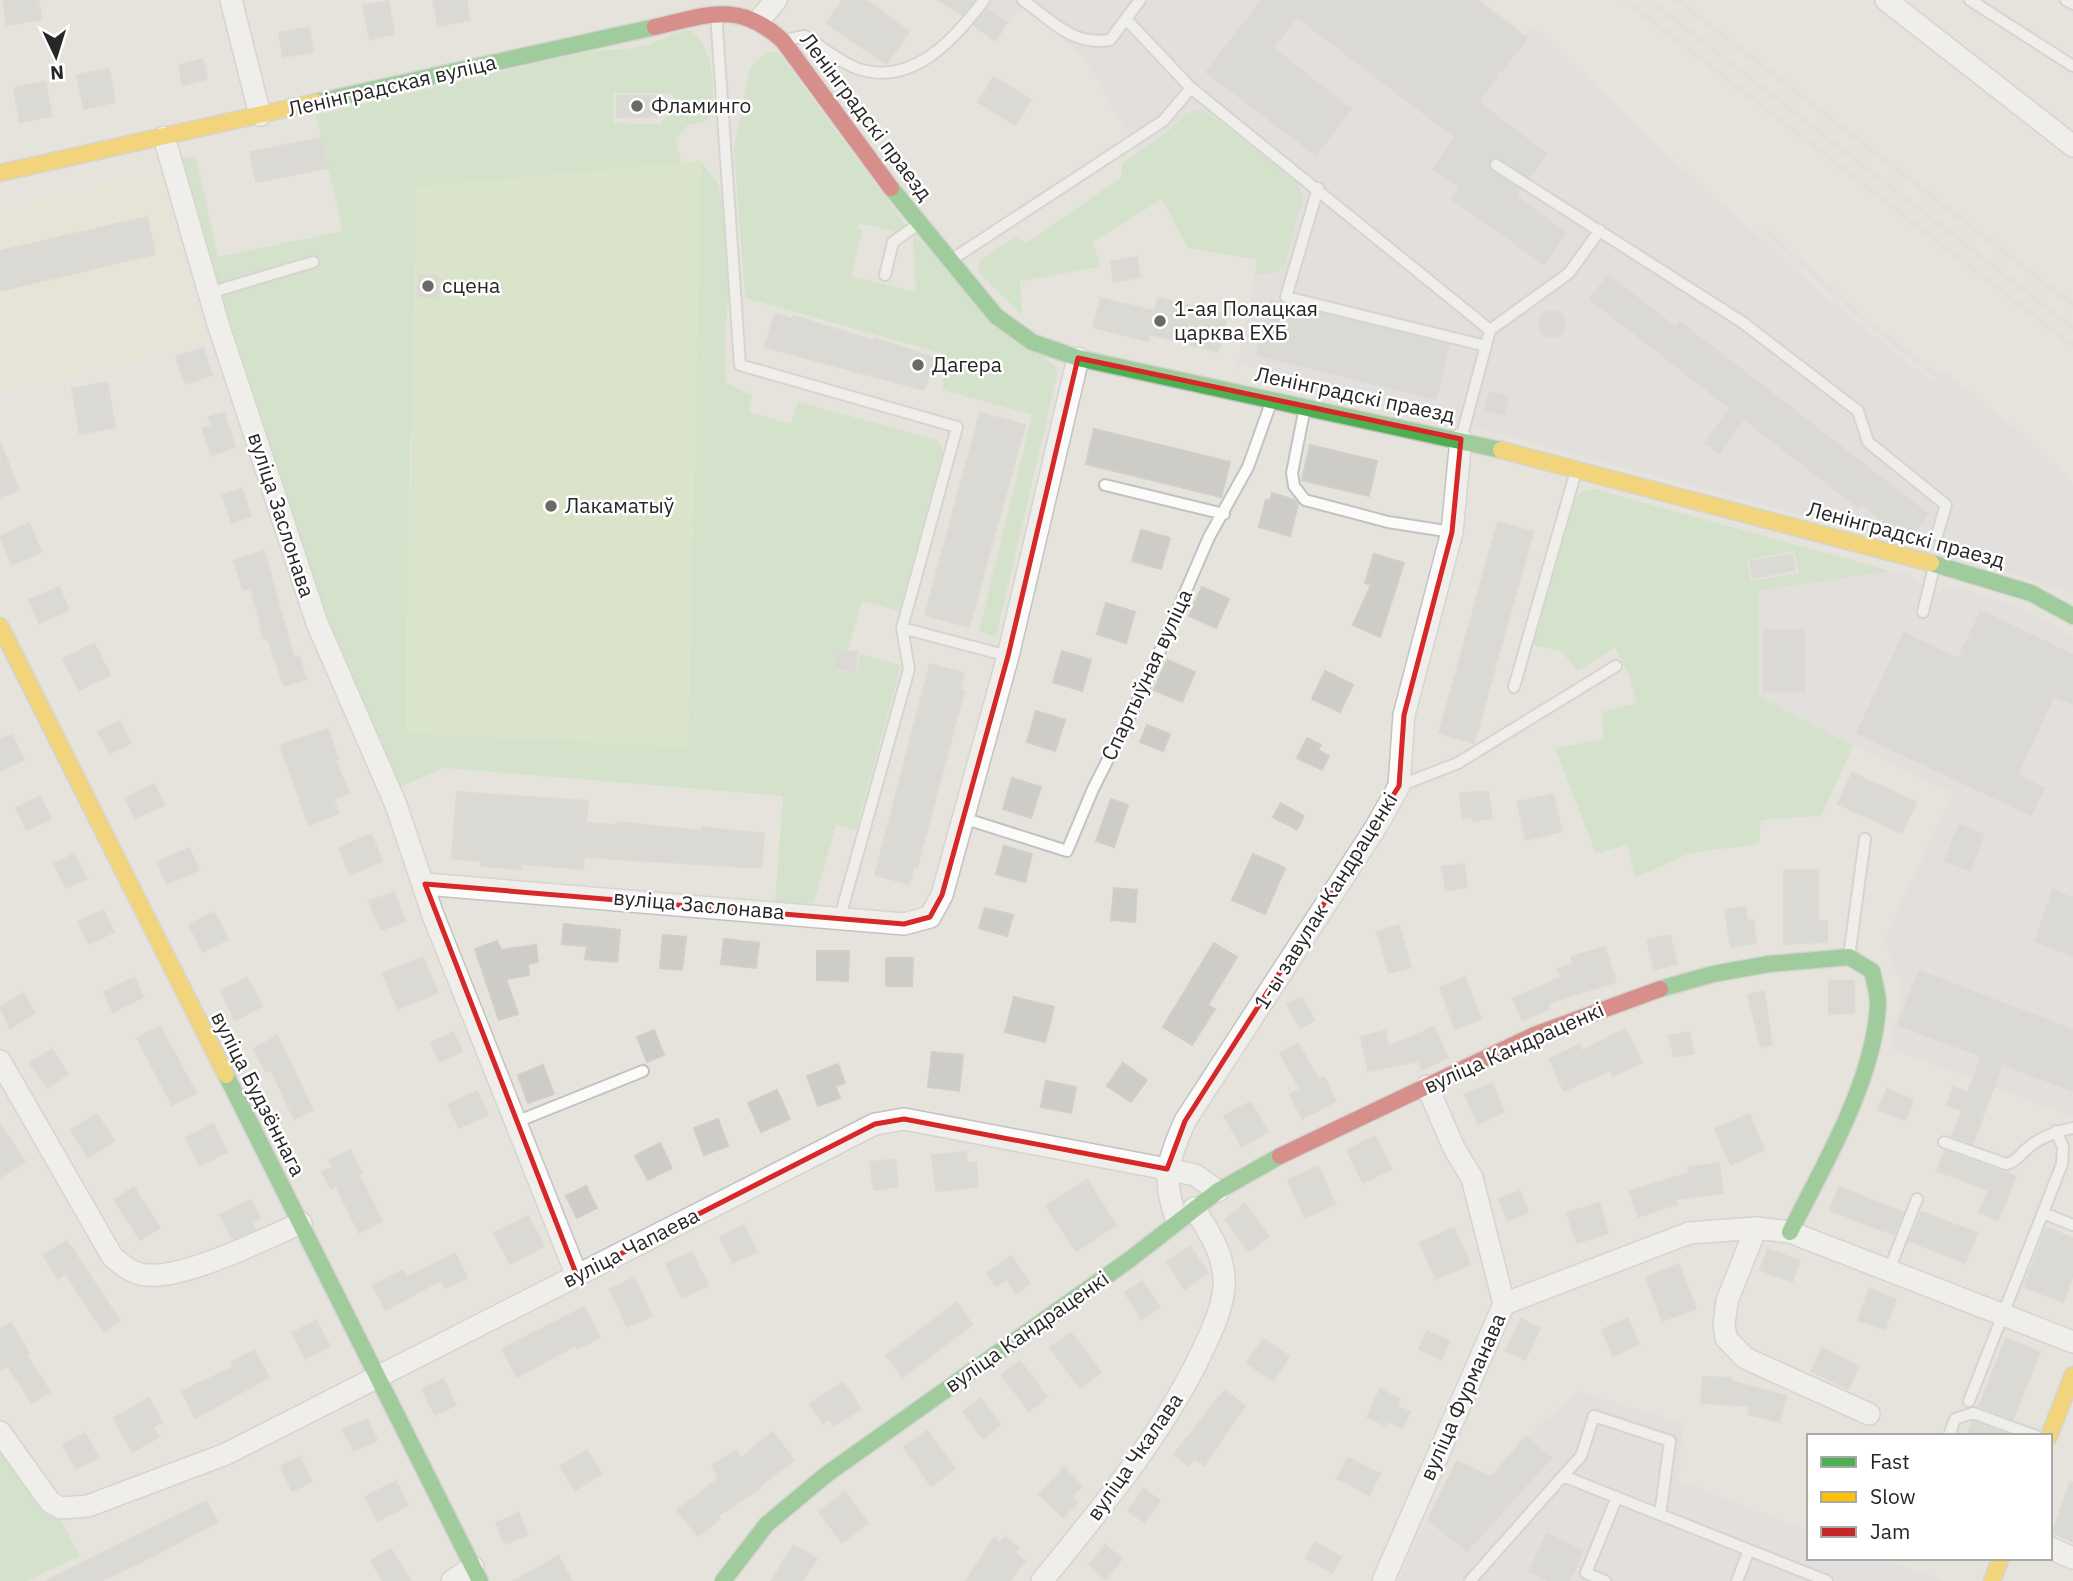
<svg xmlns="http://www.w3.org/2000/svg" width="2073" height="1581" font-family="'IBM Plex Sans',sans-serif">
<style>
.industrial{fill:#dddadb}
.education{fill:#e8e4d1}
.green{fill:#c1e1b6;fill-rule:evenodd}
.pitch{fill:#cbe5b3}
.building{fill:#ceccc7;stroke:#d0cec9;stroke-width:2}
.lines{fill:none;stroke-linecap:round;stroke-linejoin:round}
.lane-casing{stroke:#c3c2c2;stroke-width:14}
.street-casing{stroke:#c3c2c2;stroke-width:24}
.fast-casing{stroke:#c3c2c2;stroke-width:19}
.slow-casing{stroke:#c3c2c2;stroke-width:19}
.jam-casing{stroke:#c3c2c2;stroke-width:19}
.lane{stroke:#fbfbfa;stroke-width:10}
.street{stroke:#fbfbfa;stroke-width:21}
.fast{stroke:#4caf50;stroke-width:16}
.slow{stroke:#ffc107;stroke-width:16}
.jam{stroke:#c62828;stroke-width:16}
.rail{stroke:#dcdbdd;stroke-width:5}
.marked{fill:none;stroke:#d62828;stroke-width:5;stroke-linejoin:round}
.poi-dot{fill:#6a6966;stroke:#fff;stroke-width:2.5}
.labels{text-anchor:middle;stroke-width:5;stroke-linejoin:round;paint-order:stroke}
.street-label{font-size:21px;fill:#272727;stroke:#fff}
.poi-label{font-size:21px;fill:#272727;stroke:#fff;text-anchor:start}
</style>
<rect width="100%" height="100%" fill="#e5e3dc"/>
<path class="industrial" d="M1477 0 1524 36 1533 25 1664 152 1830 301 1932 382 1942 369 2029 440 2073 483V593L1967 559 1444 419 1446 411 1241 364 1235 376 1258 260 1188 248 1138 151 1086 60 1071 45 1020 6 995 41 972 24 975 20 940 1Z
M1875 571 1910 573 1921 584 1936 589 1955 587 2021 608 2073 637V1117L1890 1048 1903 991 1884 938 1954 793 1853 746 1759 696V590Z
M1579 1391 1683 1424 1679 1481 1809 1531V1558H1882L1942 1581H1397L1457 1461 1467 1465 1483 1486 1526 1437Z"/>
<path class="education" d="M160 170 205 342 4 393 0 379V210Z"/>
<path class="green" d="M690 30C715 48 712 82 714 110L706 121 688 125 675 140 682 163 410 436 406 732 688 747 701 161 718 184 723 204 729 290 725 332 726 383 752 395 749 412 791 424 798 402 938 440 943 451 899 611 862 601 848 650H836V672H858L859 654 901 665 856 830 836 825 814 902 805 905 775 902 783 796 444 768 397 788 327 618 284 495 214 276 182 159 196 156 218 257 343 231 316 115 590 51C609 50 628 50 647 45 662 41 674 31 690 30ZM614 93H672L676 105 660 124 614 123Z
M766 52H778L906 225 895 232 859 223 857 228 862 230 851 276 916 292 913 234 1056 367 1057 375 996 637 979 631 1032 415 943 390 944 354 745 298 734 149 750 68Z
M1197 110 1206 112 1297 181 1303 198 1284 265 1276 273 1255 274 1257 260 1188 248 1162 199 1093 242 1100 267 1020 281 1022 315 980 274 978 266 982 259 1016 236 1026 243 1122 177 1121 164 1170 130 1186 114Z
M1594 489 1891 571 1759 591V696L1853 746 1821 816 1761 820 1759 844 1690 853 1635 878 1627 844 1596 854 1555 748 1604 739 1602 712 1637 703 1629 675 1615 648 1578 671 1561 651 1533 645 1575 500 1582 491ZM1794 551 1799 573 1751 581 1747 560Z
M0 1449 41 1509 61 1520 80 1556 26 1581H0Z"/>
<path class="pitch" d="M701 161 688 747 406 733 416 187Z"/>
<path class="building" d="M3 0H38L42 19 7 25Z
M433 0H466L470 20 438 26Z
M843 0H866L909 32 886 64 826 23Z
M939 0H974L962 15Z
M1262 0H1477L1527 38 1478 102 1547 154 1529 177 1497 157 1492 158 1488 165 1492 172 1520 189 1515 196 1566 233 1544 264 1452 199 1460 188 1433 169 1455 137 1297 17 1273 48 1351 109 1316 155 1206 72Z
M388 1 394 34 370 39 363 6Z
M987 9 1007 23 995 41 974 25Z
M309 28 313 52 283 57 279 33Z
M203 59 207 79 183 85 179 65Z
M109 69 115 102 84 109 77 75Z
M994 77 1031 100 1015 125 978 102Z
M45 82 52 116 20 122 14 88Z
M617 96H657V117H617Z
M321 138 328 168 256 182 250 152Z
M147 217 155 254 0 291V251Z
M1137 257 1140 277 1114 282 1111 262Z
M419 275 439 276 438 298 418 297Z
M1608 275 1675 327 1680 322 1928 514 1908 540 1862 504 1859 508 1744 419 1719 453 1705 443 1730 408 1590 299Z
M1101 298 1154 311 1158 298 1228 315 1218 352 1149 334 1148 341 1093 327Z
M1271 300 1449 345 1436 399 1257 355Z
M1539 324a13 13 0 1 1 26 0a13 13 0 1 1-26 0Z
M775 314 793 319 794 316 874 341 875 338 934 358 924 390 765 347Z
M203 348 212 375 185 384 176 357Z
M107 382 115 427 80 434 72 389Z
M1490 392 1508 397 1504 415 1485 410Z
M224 413 235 447 211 455 203 429 212 426 209 417Z
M980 413 1025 425 969 627 925 615Z
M1094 429 1230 462 1221 497 1086 464Z
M0 442 19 490 0 497Z
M1310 445 1377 461 1369 496 1302 480Z
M242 489 251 516 232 523 222 495Z
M1272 493 1295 500 1298 504 1290 536 1259 527 1266 500 1270 501Z
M1498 522 1533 532 1474 743 1439 733Z
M29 523 41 552 12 565 0 536Z
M1141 530 1170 538 1161 569 1132 561Z
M264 551 294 658 299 656 306 679 284 686 268 639H264L251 587 243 590 234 561Z
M1374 554 1404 563 1380 637 1353 625 1371 585 1365 583Z
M1792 554 1795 570 1753 578 1750 562Z
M59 587 69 610 39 623 29 600Z
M1202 587 1229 599 1216 628 1189 616Z
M1106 603 1135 612 1126 643 1097 634Z
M1981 611 2073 655V704L2054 696 2017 775 2044 788 2031 815 1857 733 1904 633 1958 659Z
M1763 630H1805V691H1763Z
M94 643 110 675 79 690 63 659Z
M837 651 857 652 856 671 837 670Z
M1062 651 1091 660 1082 691 1053 682Z
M1167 660 1195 672 1182 702 1154 690Z
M930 664 964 673 960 690 964 691 917 868 914 867 909 884 875 875Z
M1325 671 1353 685 1340 712 1312 699Z
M1036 711 1065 720 1055 751 1027 742Z
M120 721 131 743 110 753 98 732Z
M1147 725 1170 734 1163 751 1140 742Z
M328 729 338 759 335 760 349 793 333 799 339 813 309 825 280 745Z
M12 735 24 760 0 771V740Z
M1307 738 1321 745 1318 750 1329 756 1322 770 1297 758Z
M1852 773 1916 802 1902 833 1838 804Z
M1012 778 1041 787 1031 818 1003 809Z
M154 784 164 805 135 818 125 798Z
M1488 791 1492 818 1473 821 1472 816 1463 818 1460 794Z
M457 792 588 801 586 823 618 825V822L701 831 702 827 764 834 761 868 584 857 583 869 521 864V869L481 866V861L452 858Z
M1553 794 1562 831 1526 840 1517 802Z
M40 796 51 819 27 830 16 808Z
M1111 799 1128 805 1114 847 1096 841Z
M1281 803 1304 816 1297 830 1273 817Z
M1959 825 1984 835 1970 871 1945 861Z
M371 834 382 861 350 875 339 848Z
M1004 846 1032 854 1025 882 996 874Z
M189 848 199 870 167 884 157 862Z
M74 854 87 878 66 888 54 864Z
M1253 854 1285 868 1265 914 1232 900Z
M1464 864 1467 887 1446 891 1442 867Z
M1784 870H1818V921H1827V942L1784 944Z
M1114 888 1137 890 1135 922 1111 920Z
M2053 890 2073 898V956L2035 941Z
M394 892 405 921 381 930 369 901Z
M1745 907 1747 921 1753 920 1756 943 1731 947 1725 910Z
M985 908 1013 915 1007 936 979 928Z
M103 910 114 932 89 944 78 922Z
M214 912 228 939 203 952 189 925Z
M564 924 620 930 617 962 585 959 587 946 562 944Z
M1399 925 1411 967 1389 973 1377 932Z
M663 935 686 937 682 970 660 968Z
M1670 935 1677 964 1654 970 1647 940Z
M724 939 759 943 756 968 721 964Z
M497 941 501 950 536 945 538 962 528 964 529 975 506 979 518 1014 499 1020 475 949Z
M1214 943 1237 957 1208 1005 1215 1009 1192 1045 1163 1027Z
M1605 947 1616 982 1548 1003 1550 1009 1523 1020 1513 998 1561 978 1558 969 1573 964 1571 957Z
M817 951H849L848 981 817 980Z
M423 957 438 993 398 1009 383 973Z
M886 958H913L912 986H886Z
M1919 971 2073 1030V1091L2002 1064 1973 1144 1952 1136 1962 1110 1947 1105 1953 1087 1968 1093 1981 1056 1898 1025Z
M134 977 143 997 113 1012 104 992Z
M1465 977 1481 1019 1455 1029 1440 987Z
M247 978 262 1006 235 1020 221 991Z
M1829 981H1854V1013L1829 1014Z
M1764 991 1772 1045 1761 1047 1748 995Z
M23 993 35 1013 10 1028 0 1007Z
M1014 997 1054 1007 1045 1042 1005 1032Z
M1302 997 1314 1020 1300 1028 1287 1004Z
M160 1026 196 1093 172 1105 137 1038Z
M1434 1027 1448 1058 1422 1070 1418 1061 1368 1071 1361 1037 1385 1031 1388 1047Z
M1625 1029 1642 1062 1613 1076 1610 1070 1564 1091 1549 1059 1579 1045 1582 1051Z
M654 1030 664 1055 647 1062 637 1037Z
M453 1032 462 1051 440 1062 431 1043Z
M1689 1032 1694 1053 1674 1057 1669 1036Z
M277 1036 313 1110 294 1119 271 1070 266 1072 254 1049Z
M1298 1043 1319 1080 1324 1077 1336 1101 1302 1119 1290 1094 1300 1089 1280 1053Z
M52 1049 68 1074 47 1088 30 1063Z
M932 1052 963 1055 959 1091 928 1087Z
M1123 1063 1147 1080 1131 1102 1107 1086Z
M838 1064 845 1083 835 1086 840 1098 818 1106 807 1076Z
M543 1065 554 1094 528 1103 518 1075Z
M1046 1081 1076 1087 1071 1113 1041 1107Z
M1492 1083 1504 1112 1478 1124 1465 1094Z
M1887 1089 1913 1100 1905 1120 1878 1110Z
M777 1090 790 1119 761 1132 748 1103Z
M477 1091 488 1115 459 1128 448 1104Z
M1250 1102 1268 1132 1242 1147 1224 1116Z
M97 1114 114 1141 88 1157 71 1130Z
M1749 1114 1764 1150 1731 1165 1715 1129Z
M718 1119 728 1146 704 1155 694 1128Z
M213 1124 227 1152 200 1166 186 1138Z
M0 1125 25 1161 0 1178Z
M1375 1136 1391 1169 1363 1183 1347 1150Z
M660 1143 672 1168 648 1180 635 1156Z
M350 1150 362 1173 359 1175 382 1221 359 1233 336 1186 331 1189 322 1172 333 1167 329 1160Z
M1945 1151 2016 1176 1998 1221 1979 1212 1989 1190 1937 1171Z
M966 1152 967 1163 976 1162 978 1187 936 1191 932 1155Z
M895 1159 898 1187 874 1190 870 1162Z
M1719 1163 1723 1193 1675 1199 1677 1204 1638 1217 1630 1191 1689 1173 1688 1167Z
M1318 1166 1335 1204 1305 1218 1288 1180Z
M1087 1180 1116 1225 1076 1251 1046 1206Z
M586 1186 597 1208 577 1218 566 1196Z
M134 1187 160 1228 140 1240 114 1200Z
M1839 1187 1903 1212 1894 1235 1830 1210Z
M1520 1191 1528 1212 1508 1221 1499 1199Z
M251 1200 260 1218 252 1222 255 1229 232 1239 220 1215Z
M1599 1203 1608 1233 1577 1243 1567 1213Z
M1245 1204 1269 1236 1249 1251 1225 1219Z
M1922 1212 1977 1233 1965 1263 1909 1241Z
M528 1216 544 1246 510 1264 494 1233Z
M744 1225 757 1252 733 1263 720 1237Z
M1454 1228 1470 1264 1436 1279 1420 1243Z
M2046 1228 2073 1238V1275L2063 1302 2024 1287Z
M67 1241 120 1321 104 1332 66 1274 58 1279 43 1255Z
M1190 1246 1208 1273 1185 1289 1167 1262Z
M1768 1249 1800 1261 1792 1282 1760 1270Z
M692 1252 708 1286 682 1298 666 1264Z
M455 1253 467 1278 445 1288 441 1280 386 1310 373 1286 403 1270 407 1277Z
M1011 1256 1030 1283 1016 1293 1007 1279 996 1286 987 1273Z
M1679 1264 1696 1309 1662 1321 1646 1277Z
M634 1278 652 1316 627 1327 610 1289Z
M1142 1281 1160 1307 1142 1319 1125 1293Z
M1869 1289 1896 1299 1885 1329 1858 1320Z
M957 1303 972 1324 903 1377 886 1355Z
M584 1307 600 1338 578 1348 576 1345 517 1377 502 1349Z
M1628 1318 1639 1344 1613 1356 1602 1330Z
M1521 1319 1540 1328 1525 1360 1506 1351Z
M316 1321 330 1346 306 1359 292 1333Z
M11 1323 29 1353 26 1355 50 1392 32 1403 8 1366 0 1371V1330Z
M1427 1331 1450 1341 1441 1360 1419 1349Z
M1071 1333 1101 1372 1080 1388 1050 1348Z
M2006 1338 2040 1352 2013 1419 1979 1407Z
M1263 1339 1289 1356 1273 1381 1247 1363Z
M1822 1348 1859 1366 1848 1389 1811 1371Z
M254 1350 269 1377 195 1418 182 1391 234 1367 231 1363Z
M1020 1361 1047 1397 1029 1411 1002 1375Z
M1703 1377 1731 1378V1381L1786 1396 1779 1422 1748 1414 1750 1406 1701 1403Z
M443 1379 456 1405 435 1415 422 1389Z
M843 1382 861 1409 834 1426 829 1419 823 1423 810 1404Z
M1380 1389 1400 1399 1397 1406 1410 1412 1402 1428 1388 1421 1386 1426 1367 1417Z
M1225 1390 1245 1406 1204 1465 1194 1458 1189 1465 1174 1454Z
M149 1398 162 1422 153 1427 159 1437 132 1452 114 1418Z
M981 1399 1000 1425 983 1438 963 1412Z
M367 1419 377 1440 354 1451 343 1430Z
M1973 1421 2008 1434 1967 1436Z
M927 1431 955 1469 931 1486 904 1447Z
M773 1432 794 1460 759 1486 760 1488 718 1516 720 1519 698 1536 677 1510 719 1478 712 1466 736 1450 741 1458Z
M85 1433 98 1457 76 1469 63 1445Z
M1526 1437 1551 1458 1467 1551 1428 1520 1457 1461 1491 1477Z
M587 1450 602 1474 575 1490 560 1466Z
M300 1457 312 1482 292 1491 281 1466Z
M1348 1458 1380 1474 1369 1495 1337 1478Z
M1064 1468 1082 1486 1072 1496 1078 1502 1063 1517 1039 1494Z
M396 1481 408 1505 378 1521 365 1497Z
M2070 1482 2073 1483V1542L2053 1533Z
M1144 1489 1160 1501 1144 1522 1128 1511Z
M845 1492 868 1523 842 1542 819 1512Z
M206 1501 218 1522 145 1560 101 1581H46Z
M519 1513 528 1535 505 1544 496 1523Z
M1547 1534 1583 1551 1569 1581H1550L1529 1571Z
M1005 1537 1019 1548 1015 1553 1025 1561 1009 1581H966L994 1538 1000 1543Z
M1315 1542 1341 1557 1332 1573 1306 1558Z
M794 1545 817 1559 802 1581H771Z
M1105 1545 1122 1559 1106 1579 1089 1565Z
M391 1549 411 1581H383L371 1561Z
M558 1556 572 1581H514Z"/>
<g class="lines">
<g class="lane-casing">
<path id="lane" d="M1023 0C1052 21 1073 46 1110 40L1140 0
M1970 0 2073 66
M2066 0 2073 4
M716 13 740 365 957 427 902 628 1008 656
M1126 19 1191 88 1490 330 1461 439
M784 40 805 36C821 46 838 61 856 68 911 88 954 40 984 0
M1496 165 1742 322 1858 411 1868 442 1946 505 1937 535
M1318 188 1286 297 1486 346
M951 260 1163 121 1191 88
M885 275 893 242 917 225
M209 293 313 262
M1490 330 1569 273 1600 230
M1305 407 1292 473 1294 486 1305 500 1388 522 1452 532
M1105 485 1224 514
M1923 612 1934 567
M1514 687 1576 471
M1399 786 1458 763 1616 666
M963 818 1067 851 1093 789 1144 688 1209 537 1248 467 1272 400
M840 917 909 669 902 628
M1849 957 1865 839
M516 1122 643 1071
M1944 1142 2006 1164C2018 1161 2020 1154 2029 1147 2042 1136 2058 1131 2073 1128
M2043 1213 2073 1225
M1889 1270 1917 1199
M1969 1401 2062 1164 2063 1147 2056 1131
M1949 1436 1955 1419 1973 1413 2036 1436
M1563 1476 1581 1456 1594 1416 1670 1441 1660 1515
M1470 1581 1563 1476 1827 1581
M1605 1581 1586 1573 1617 1497
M1737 1581 1749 1550"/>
</g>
<g class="street-casing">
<path id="street" d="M231 0 260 115
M1886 0 2073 146
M760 19 776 0
M164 137 218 324 317 623 396 805 433 915 577 1276
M425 884 904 924 930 917 942 895 1008 656 1078 358
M0 1061 112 1256C122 1266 134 1275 149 1275 186 1278 265 1239 301 1223
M1427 1086 1454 1148 1472 1178 1504 1304
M1177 1220C1161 1179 1168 1160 1185 1121L1376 827 1399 786 1404 715 1452 532 1461 439
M1756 1228 1727 1301 1724 1324 1726 1338 1745 1358 1869 1414
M0 1432 50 1502 61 1508 88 1506 226 1454 875 1124 904 1119 1167 1169 1195 1175 1218 1191
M2050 1548 2073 1558
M452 1581 473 1567
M1042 1581C1099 1511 1156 1443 1197 1362 1208 1339 1222 1312 1224 1287 1226 1256 1209 1232 1194 1208
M1383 1581 1504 1304 1689 1233 1756 1228 1790 1232 2073 1342"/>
</g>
<g class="fast-casing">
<path id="fast" d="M316 102 655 27
M891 188 996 316 1032 342 1078 358 1501 450
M1931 563 2031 593 2073 616
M1660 989 1713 974 1769 964 1849 957 1872 971C1874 981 1878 993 1878 1003 1875 1079 1824 1165 1790 1232
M226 1075 480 1581
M723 1581 767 1524 827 1474 1129 1260 1218 1191 1280 1156"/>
</g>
<g class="slow-casing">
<path id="slow" d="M0 173 316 102
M1501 450 1931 563
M0 626 226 1075
M2049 1436 2073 1375
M1992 1581 2001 1558"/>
</g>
<g class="jam-casing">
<path id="jam" d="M655 27C707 15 739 0 783 41L891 188
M1280 1156 1534 1035 1660 989"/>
</g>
<use href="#lane" class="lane"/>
<use href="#street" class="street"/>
<use href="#fast" class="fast"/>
<use href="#slow" class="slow"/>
<use href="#jam" class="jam"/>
<path class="rail" d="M1625 0 2073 346
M1649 0 2073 328
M1677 0 2073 305
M1500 74 1897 370 2073 507
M1767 232 1864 319 1937 376 2034 465"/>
</g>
<path d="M0 0H2073V1581H0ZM1078 358 1461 439 1452 532 1404 715 1399 786 1185 1121 1167 1169 904 1119 875 1124 577 1276 425 884 904 924 930 917 942 895 1008 656Z" fill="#e5e3dc" fill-opacity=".55" fill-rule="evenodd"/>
<path class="marked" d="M1078 358 1461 439 1452 532 1404 715 1399 786 1185 1121 1167 1169 904 1119 875 1124 577 1276 425 884 904 924 930 917 942 895 1008 656Z"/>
<g class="poi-dot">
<circle cx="637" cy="106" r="7"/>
<circle cx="428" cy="286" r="7"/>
<circle cx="1160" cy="321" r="7"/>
<circle cx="918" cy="365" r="7"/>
<circle cx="551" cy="506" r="7"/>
</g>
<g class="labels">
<g class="street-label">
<text transform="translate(392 86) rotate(-13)" y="7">Ленінградская вуліца</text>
<text transform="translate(866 117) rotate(53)" y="7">Ленінградскі праезд</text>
<text transform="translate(1355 395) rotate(12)" y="7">Ленінградскі праезд</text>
<text transform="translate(281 515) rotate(72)" y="7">вуліца Заслонава</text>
<text transform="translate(1906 535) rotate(15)" y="7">Ленінградскі праезд</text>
<text transform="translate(1147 675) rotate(-65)" y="7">Спартыўная вуліца</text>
<text transform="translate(1326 901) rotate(-58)" y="7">1-ы завулак Кандраценкі</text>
<text transform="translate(699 905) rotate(5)" y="7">вуліца Заслонава</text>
<text transform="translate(1514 1048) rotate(-24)" y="7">вуліца Кандраценкі</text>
<text transform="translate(258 1094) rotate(63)" y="7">вуліца Будзённага</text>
<text transform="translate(631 1248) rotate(-27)" y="7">вуліца Чапаева</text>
<text transform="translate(1027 1332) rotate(-35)" y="7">вуліца Кандраценкі</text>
<text transform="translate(1463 1397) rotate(-66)" y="7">вуліца Фурманава</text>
<text transform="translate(1135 1457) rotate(-55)" y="7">вуліца Чкалава</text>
</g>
<g class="poi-label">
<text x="651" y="113">Фламинго</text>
<text x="442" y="293">сцена</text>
<text x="1174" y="316">1-ая Полацкая<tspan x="1174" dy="24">царква ЕХБ</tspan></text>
<text x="932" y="372">Дагера</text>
<text x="565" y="513">Лакаматыў</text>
</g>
</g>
<rect x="1807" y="1434" width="245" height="126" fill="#ffffff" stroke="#a9a9a9" stroke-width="2"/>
<rect x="1821" y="1457" width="35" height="10" fill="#4caf50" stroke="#a9a9a9" stroke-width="2"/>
<text x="1870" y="1469" font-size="21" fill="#272727">Fast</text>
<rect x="1821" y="1492" width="35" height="10" fill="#ffc107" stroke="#a9a9a9" stroke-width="2"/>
<text x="1870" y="1504" font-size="21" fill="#272727">Slow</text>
<rect x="1821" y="1527" width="35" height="10" fill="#c62828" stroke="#a9a9a9" stroke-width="2"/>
<text x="1870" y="1539" font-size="21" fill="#272727">Jam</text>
<g transform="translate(56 56) rotate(176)" stroke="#ffffff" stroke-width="5" paint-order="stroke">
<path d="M0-5L12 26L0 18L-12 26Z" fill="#272727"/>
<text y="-10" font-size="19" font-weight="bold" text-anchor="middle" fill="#272727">N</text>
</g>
</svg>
